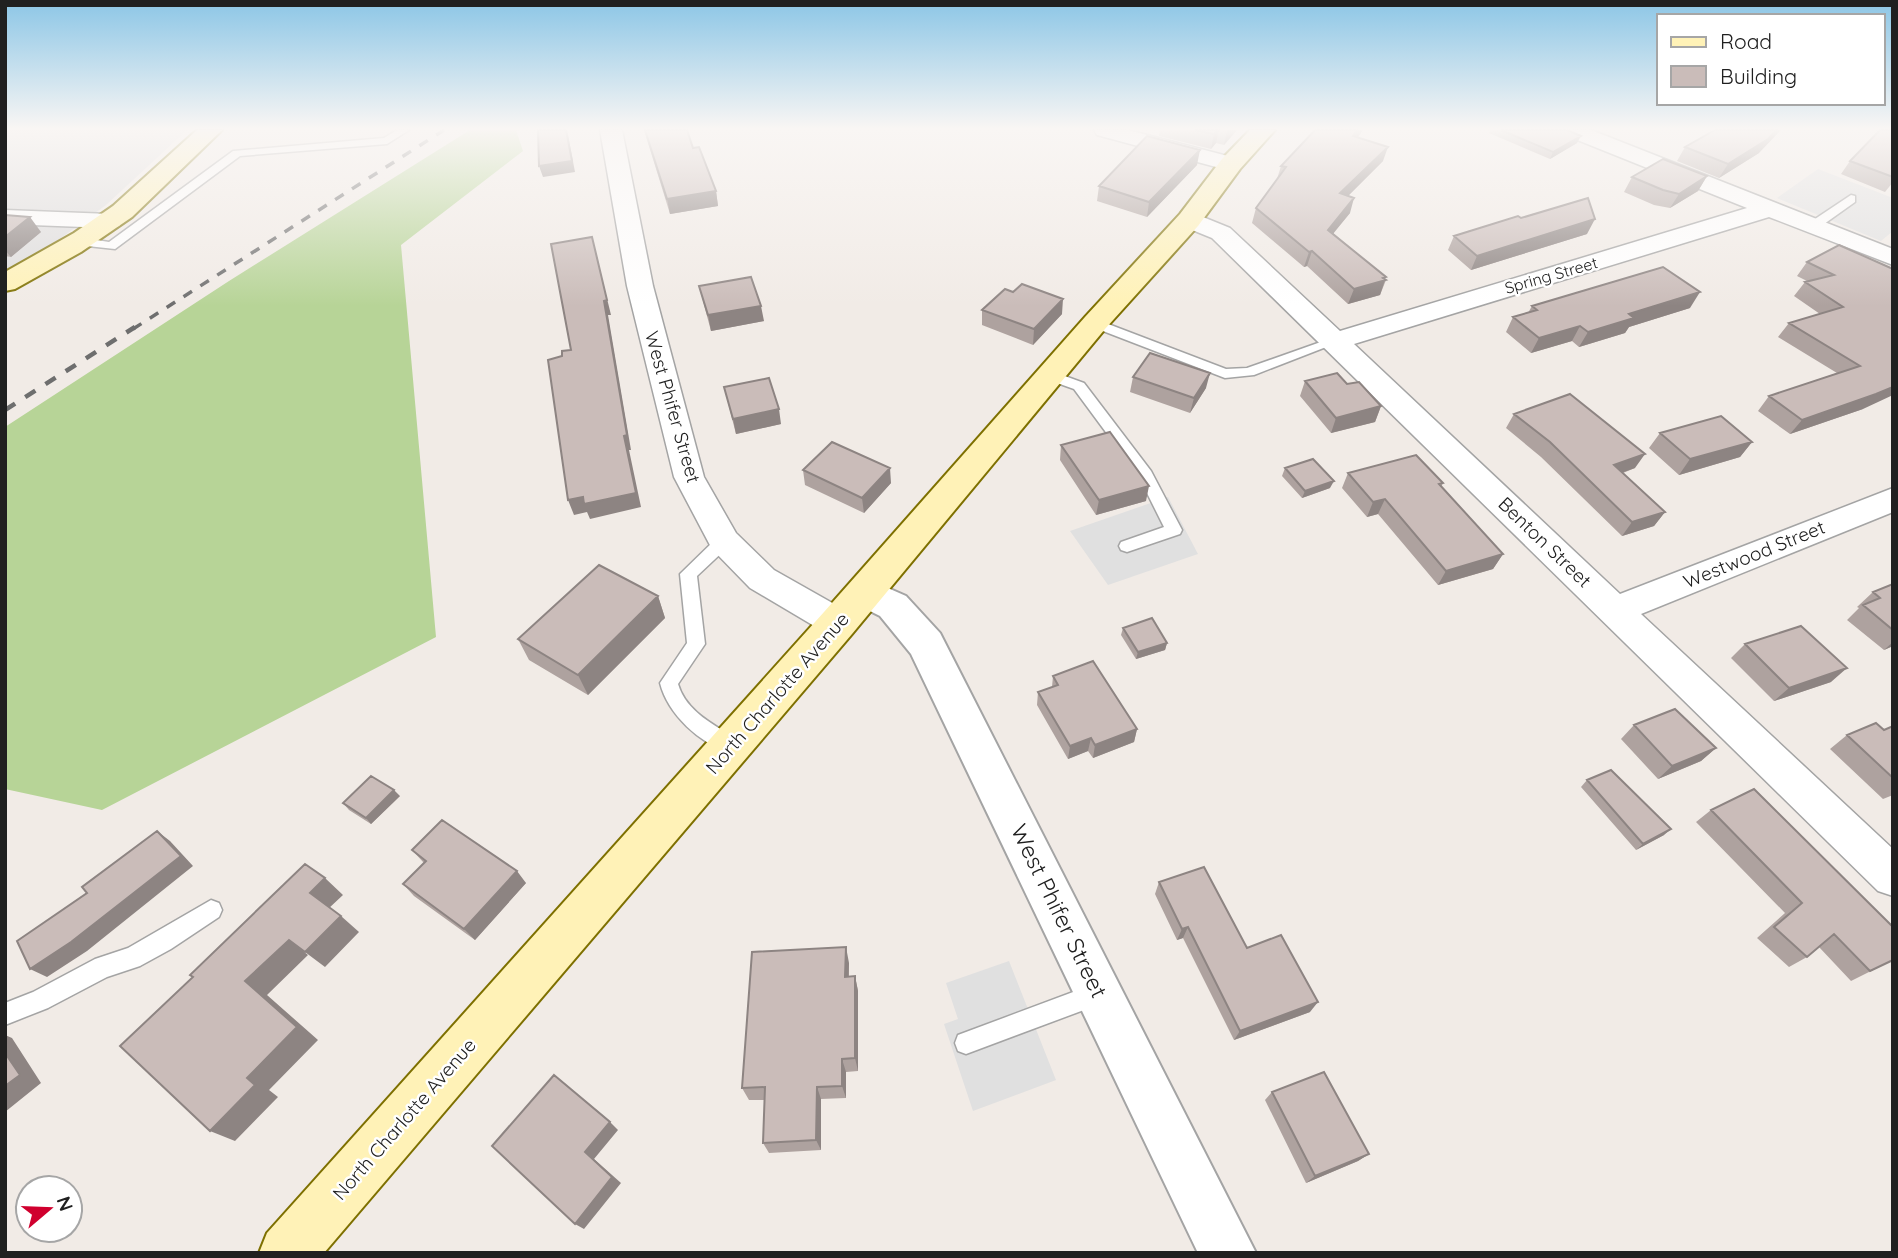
<svg xmlns="http://www.w3.org/2000/svg" width="1898" height="1258" font-family="Quicksand,sans-serif">
<style>
.residential{fill:#dedddd}
.forest{fill:#b7d497}
.parking{fill:#e0e0e0}
.lines{fill:none;stroke-linecap:round;stroke-linejoin:round}
.service-casing{stroke:#a4a4a4;stroke-width:3}
.minor-casing{stroke:#a4a4a4;stroke-width:3}
.tertiary-casing{stroke:#a4a4a4;stroke-width:4}
.secondary-casing{stroke:#7e7000;stroke-width:4}
.service{fill:#fff;fill-rule:evenodd}
.minor{fill:#fff;fill-rule:evenodd}
.tertiary{fill:#fff;fill-rule:evenodd}
.secondary{fill:#fff2b7;fill-rule:evenodd}
.rail-far1{stroke:#6e6e6e;stroke-width:3.5;stroke-dasharray:10 10;stroke-linecap:butt}
.rail{stroke:#6e6e6e;stroke-width:4.5;stroke-dasharray:12 12;stroke-linecap:butt}
.wall{fill:#aea29f}
.shaded-wall{fill:#8d8482}
.building{fill:#cabcb9;stroke:#8d8482;stroke-width:2}
.labels{text-anchor:middle;stroke-width:5;stroke-linejoin:round;paint-order:stroke}
.far-street-label{font-size:16px;fill:#202020;stroke:#fff}
.street-label{font-size:19px;fill:#202020;stroke:#fff}
.near-street-label{font-size:23px;fill:#202020;stroke:#fff}
</style>
<rect width="100%" height="100%" fill="#f1ebe6"/>
<path class="residential" d="M5 130H187L106 205 35 257 5 270Z"/>
<path class="forest" d="M470 130H516L523 151 401 245 436 637 102 810 5 789V427L229 281Z"/>
<path class="parking" d="M1818 169 1893 198V231L1881 241 1777 198Z
M1168 497 1198 554 1108 585 1070 531Z
M1009 961 1056 1080 973 1111 944 1024 958 1019 946 983Z"/>
<g class="lines">
<g class="service-casing">
<path id="service" d="M397 130H409L387 144 240 156 115 249 78 245 72 241 78 237 109 242 233 151 384 138Z
M1851 195 1855 196V202L1817 229H1809V223Z
M1095 319 1226 369 1247 368 1332 338 1339 342 1254 375 1225 378 1090 326 1088 323Z
M1051 371 1084 383 1151 471 1182 530 1180 534 1127 552 1121 550 1119 546 1121 542 1164 527 1139 477 1074 389 1046 379 1044 376Z
M724 535 732 541 730 545 697 576 705 644 678 684C686 712 715 725 738 740L741 746 738 752 731 754C700 743 668 715 660 683L687 643 680 574 718 537Z
M211 900 219 903 222 910 219 917 171 949 140 966 107 977 48 1008 5 1025V1003L33 992 95 959 128 948Z
M1100 982 1108 985 1111 993 1108 1001 966 1054 958 1051 955 1043 958 1035Z"/>
</g>
<g class="minor-casing">
<path id="minor" d="M600 130H622L653 286 704 477 736 533 774 570 850 613 855 623 850 633 838 637 826 633 750 588 712 549 674 477 627 286Z
M1094 130H1128L1239 159 1242 164 1239 169 1231 171 1097 135Z
M1562 130H1591L1893 249V265L1769 217 1354 344 1620 594 1893 488V512L1641 614 1893 849V896L1878 891 1212 238 1180 225 1177 220 1180 215 1189 213 1198 215 1230 228 1340 331 1747 208 1565 135Z
M5 210 110 214 119 216 122 221 119 226 110 228 5 224Z"/>
</g>
<g class="tertiary-casing">
<path id="tertiary" d="M865 578 906 596 940 633 1256 1253H1198L911 654 880 616 852 602 846 592 852 582Z"/>
</g>
<g class="secondary-casing">
<path id="secondary" d="M197 130H222L132 217 81 252 15 289 5 291V272L74 233 113 206Z
M1250 130H1275L1240 169 1198 226 1105 329 852 634 324 1253H259L267 1233 824 612 1085 317 1180 214 1222 159Z"/>
</g>
<use href="#service" class="service"/>
<use href="#minor" class="minor"/>
<use href="#tertiary" class="tertiary"/>
<use href="#secondary" class="secondary"/>
<path class="rail-far1" d="M133 329 444 130"/>
<path class="rail" d="M5 410 135 327"/>
</g>
<path class="wall" d="M644 130 693 148 716 191 718 206 670 214 648 143Z
M1160 130H1237L1224 145 1216 143 1211 149 1159 136Z
M1491 130H1567L1577 143 1550 159 1489 133Z
M1893 130V182L1885 192 1841 174 1850 161Z
M1358 137 1383 161 1348 196 1350 213 1333 233 1386 280 1380 295 1348 304 1307 266 1304 267 1252 223 1256 208 1277 179 1281 166Z
M1685 147 1759 153 1719 178 1677 161Z
M1197 165 1147 217 1097 201 1099 186Z
M1707 176 1698 191 1670 208 1654 205 1624 192 1632 177Z
M5 215 41 232 11 257 5 256Z
M1521 218 1587 234 1471 270 1448 250 1454 236Z
M1807 262 1893 269 1863 409 1790 434 1758 411 1769 396 1837 373 1778 337 1789 323 1820 314 1794 296 1805 282 1807 281 1797 276Z
M699 286 764 321 711 331Z
M1532 306 1690 308 1629 327 1625 333 1579 347 1572 341 1531 353 1506 332 1513 317 1528 313Z
M982 310 1062 314 1033 345 982 325Z
M1133 377 1206 388 1190 413 1130 392Z
M1305 381 1347 384 1381 406 1375 422 1331 433 1300 396Z
M724 387 781 424 736 434Z
M1514 414 1635 468 1623 473 1665 512 1654 526 1622 536 1541 457 1506 428Z
M1660 433 1752 442 1740 457 1679 475 1649 448Z
M1061 445 1146 501 1096 515 1060 460Z
M1285 468 1330 488 1302 498 1282 476Z
M803 470 891 483 864 513 805 485Z
M1348 473 1443 483 1441 487 1503 554 1493 569 1438 585 1378 514 1367 517 1342 488Z
M1893 584V646L1884 650 1847 620 1859 608 1857 607 1873 592Z
M658 596 665 618 588 695 529 660 518 639Z
M1123 628 1167 643 1165 650 1136 659 1121 635Z
M1745 644 1831 682 1774 701 1731 658Z
M1053 676 1137 729 1134 742 1093 758 1088 751 1068 759 1037 705 1038 692 1052 687Z
M1634 725 1716 748 1701 761 1658 779 1621 739Z
M1893 726V795L1883 799 1830 749 1847 735 1884 730Z
M1587 780 1664 835 1636 850 1581 787Z
M400 796 371 824 349 810 343 803Z
M1711 810 1893 960 1851 981 1819 947 1807 957 1789 967 1757 938 1785 913 1696 822Z
M412 850 526 883 475 940 414 896 403 884 424 863Z
M1159 882 1247 948 1310 1012 1234 1040 1183 938 1177 940 1155 894Z
M849 963V977L855 976 858 991V1071L846 1072V1098L821 1099V1150L769 1153 763 1143 765 1100H749L742 1088Z
M1272 1092 1369 1154 1358 1161 1306 1183 1265 1100Z"/>
<path class="shaded-wall" d="M566 130H567L575 172 543 177 539 166Z
M1219 130 1216 143 1211 149 1214 134Z
M1228 130H1237L1224 145 1227 131Z
M1357 130H1363L1349 150 1353 136Z
M1777 130H1781L1759 153 1719 178 1728 164Z
M1581 136 1577 143 1550 159 1553 152Z
M1388 147 1383 161 1336 208 1340 193Z
M1200 150 1197 165 1147 217 1149 202Z
M1707 176 1698 191 1670 208 1679 194Z
M716 191 718 206 670 214 667 199Z
M1354 198 1350 213 1324 245 1328 230Z
M30 217 41 232 11 257 5 250V237Z
M1595 219 1587 234 1471 270 1477 256Z
M592 237 611 315H608L631 450H629L641 507 590 519 587 512 574 515 568 500 624 436Z
M1312 251 1307 266 1304 267 1309 252Z
M1386 277 1380 295 1348 304 1354 289Z
M1700 292 1690 308 1629 327 1625 333 1579 347 1588 332 1629 314Z
M1063 299 1062 314 1033 345 1034 329Z
M761 306 764 321 711 331 708 315Z
M1580 326 1572 341 1531 353 1539 338Z
M1210 373 1206 388 1190 413 1194 398Z
M1893 387V395L1863 409 1790 434 1802 420Z
M1381 406 1375 422 1331 433 1336 418Z
M779 409 781 424 736 434 733 419Z
M1752 442 1740 457 1679 475 1690 459Z
M1645 454 1635 468 1604 479 1614 465Z
M890 468 891 483 864 513 862 498Z
M1334 481 1330 488 1302 498 1305 491Z
M1149 486 1146 501 1096 515 1099 500Z
M1385 499 1378 514 1367 517 1373 502Z
M1665 512 1654 526 1622 536 1632 522Z
M1503 554 1493 569 1438 585 1446 571Z
M658 596 665 618 588 695 578 675Z
M1893 642V646L1884 650Z
M1167 643 1165 650 1136 659 1138 652Z
M1847 668 1831 682 1774 701 1789 688Z
M1137 729 1134 742 1093 758 1095 745Z
M1091 738 1088 751 1068 759 1070 746Z
M1716 748 1701 761 1658 779 1672 766Z
M394 790 400 796 371 824 366 818Z
M1671 829 1664 835 1636 850 1643 844Z
M157 831 170 841 193 866 87 951 47 977 30 969Z
M517 871 526 883 475 940 464 929Z
M325 878 343 895 328 909 310 893Z
M341 916 359 932 325 967 305 952Z
M1188 927 1183 938 1177 940 1182 929Z
M289 940 308 955 267 995 318 1040 269 1090 278 1097 235 1141 210 1131 247 1078 245 981Z
M846 947 849 963 848 992 845 977Z
M855 976 858 991V1071L855 1058Z
M1318 1002 1310 1012 1234 1040 1240 1031Z
M5 1035 12 1038 41 1083 5 1112Z
M842 1059 846 1072V1098L842 1086Z
M817 1087 821 1099V1150L816 1140Z
M610 1122 618 1130 594 1159 621 1183 584 1229 575 1224 585 1152Z
M1369 1154 1358 1161 1306 1183 1315 1176Z"/>
<path class="building" d="M538 130H566L572 161 539 166Z
M645 130H687L693 148 699 147 716 191 667 199Z
M1195 130H1218L1214 134Z
M1315 130H1357L1353 136 1388 147 1340 193 1354 198 1328 230 1386 277 1383 278 1386 280 1354 289 1312 251 1309 252 1256 208 1286 167 1281 166Z
M1501 130H1567L1581 136 1553 152Z
M1715 130H1777L1768 139 1728 164 1685 147Z
M1880 130H1893V177L1850 161Z
M1147 136 1200 150 1149 202 1099 186Z
M1663 159 1707 176 1679 194 1663 190 1632 177Z
M1588 198 1595 219 1477 256 1454 236 1518 216 1521 218Z
M5 215 30 217 5 237Z
M592 237 607 300 604 301 627 435 624 436 636 493 584 504 583 497 568 500 548 360 562 356V351L571 350 551 244Z
M1839 245 1893 269V387L1876 394 1802 420 1769 396 1860 366 1789 323 1843 307 1805 282 1834 275 1807 262Z
M1663 267 1700 292 1629 314 1634 318 1588 332 1580 326 1539 338 1513 317 1537 310 1532 306Z
M751 277 761 306 708 315 699 286Z
M1022 284 1063 299 1034 329 982 310 1005 289 1013 292Z
M1150 353 1210 373 1194 398 1133 377Z
M1337 373 1347 384 1359 382 1381 406 1336 418 1305 381Z
M769 378 779 409 733 419 724 387Z
M1570 394 1645 454 1614 465 1665 512 1632 522 1550 442 1514 414Z
M1721 416 1752 442 1690 459 1660 433Z
M1110 432 1149 486 1099 500 1061 445Z
M832 442 890 468 862 498 803 470Z
M1416 455 1443 483 1439 484 1503 554 1446 571 1385 499 1373 502 1348 473Z
M1313 459 1334 481 1305 491 1285 468Z
M599 565 658 596 578 675 518 639Z
M1893 584V630L1863 605 1880 598 1873 592Z
M1152 618 1167 643 1138 652 1123 628Z
M1801 626 1847 668 1789 688 1745 644Z
M1093 661 1137 729 1095 745 1091 738 1070 746 1038 692 1058 685 1053 676Z
M1675 709 1716 748 1672 766 1634 725Z
M1876 723 1884 730 1893 726V778L1847 735Z
M1611 770 1671 829 1643 844 1587 780Z
M371 776 394 790 366 818 343 803Z
M1754 789 1893 927V960L1870 971 1834 934 1807 957 1774 927 1802 903 1711 810Z
M442 820 517 871 464 929 403 884 426 861 412 850Z
M157 831 181 856 71 942 30 969 17 941 87 893 82 887Z
M305 864 325 878 310 893 341 916 305 952 289 940 245 981 297 1027 247 1078 255 1085 210 1131 120 1046 193 977 190 975Z
M1204 867 1247 948 1281 935 1318 1002 1240 1031 1188 927 1182 929 1159 882Z
M846 947 845 977 855 976V1058L842 1059V1086L817 1087 816 1140 763 1143 765 1087 742 1088 752 952Z
M5 1053 20 1075 5 1086Z
M1324 1072 1369 1154 1315 1176 1272 1092Z
M554 1075 610 1122 585 1152 612 1177 575 1224 492 1146Z"/>
<linearGradient id="sky" x2="0" y2="1"><stop stop-color="#8cc6e6"/><stop offset="0.42" stop-color="#f9f6f4"/><stop offset="1" stop-color="#f9f6f4" stop-opacity="0"/></linearGradient>
<rect width="1898" height="306" fill="url(#sky)"/>
<g class="labels">
<g class="far-street-label">
<text transform="translate(1551 275) rotate(-16)" y="6">Spring Street</text>
</g>
<g class="street-label">
<text transform="translate(673 407) rotate(74)" y="7">West Phifer Street</text>
<text transform="translate(1545 542) rotate(44)" y="7">Benton Street</text>
<text transform="translate(1754 554) rotate(-22)" y="7">Westwood Street</text>
<text transform="translate(777 693) rotate(-49)" y="7">North Charlotte Avenue</text>
<text transform="translate(404 1119) rotate(-49)" y="7">North Charlotte Avenue</text>
</g>
<g class="near-street-label">
<text transform="translate(1059 911) rotate(64)" y="8">West Phifer Street</text>
</g>
</g>
<rect width="1898" height="1258" fill="none" stroke="#202020" stroke-width="14"/>
<rect x="1657" y="14" width="228" height="91" fill="#ffffff" stroke="#a6a6a6" stroke-width="2"/>
<rect x="1671" y="37" width="35" height="10" fill="#fff2b7" stroke="#a6a6a6" stroke-width="2"/>
<text x="1720" y="49" font-size="21" fill="#202020">Road</text>
<rect x="1671" y="66" width="35" height="21" fill="#cabcb9" stroke="#a6a6a6" stroke-width="2"/>
<text x="1720" y="84" font-size="21" fill="#202020">Building</text>
<g transform="translate(49 1209) rotate(71)"><circle r="33" fill="#ffffff" stroke="#a6a6a6" stroke-width="2"/>
<path d="M0-5L12 26L0 18L-12 26Z" fill="#d0002e"/>
<text y="-10" font-size="19" font-weight="bold" text-anchor="middle" fill="#202020">N</text>
</g>
</svg>
